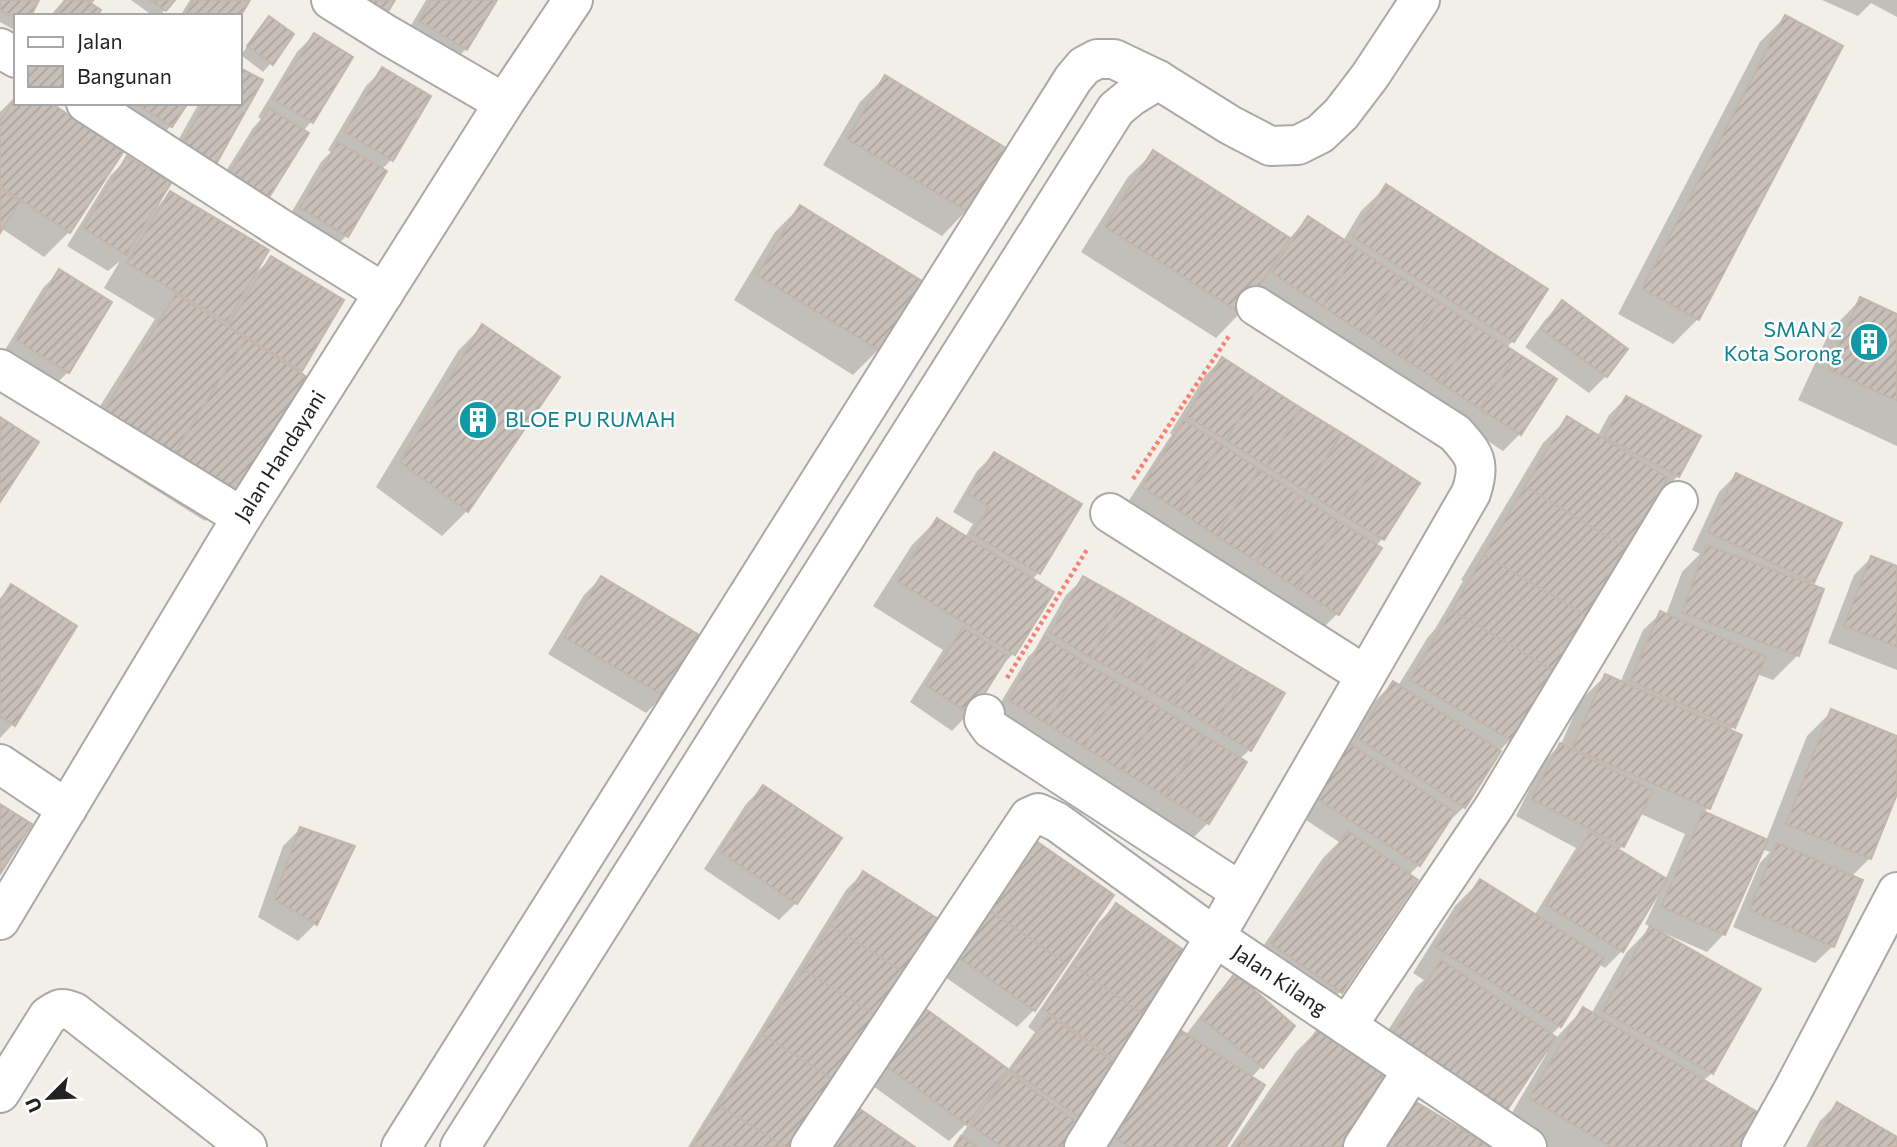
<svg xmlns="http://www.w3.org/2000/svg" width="1897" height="1147" font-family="Commissioner,sans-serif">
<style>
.shadow{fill:#0003;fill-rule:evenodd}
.building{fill:url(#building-hatch);stroke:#c4b6ab;stroke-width:2}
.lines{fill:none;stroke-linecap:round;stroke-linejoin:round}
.street-casing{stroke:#a9a9a9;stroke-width:42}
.path{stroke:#fa8072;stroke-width:4.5;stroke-dasharray:3.5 3.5;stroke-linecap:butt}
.street{stroke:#fff;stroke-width:38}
.labels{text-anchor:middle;stroke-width:5;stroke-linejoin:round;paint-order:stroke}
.culture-label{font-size:21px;fill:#0d838f;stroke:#fff;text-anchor:end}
.street-label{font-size:21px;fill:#222;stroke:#fff}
</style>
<defs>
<pattern id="building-hatch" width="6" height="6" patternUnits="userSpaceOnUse" patternTransform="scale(1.75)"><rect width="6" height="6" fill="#c7bfb8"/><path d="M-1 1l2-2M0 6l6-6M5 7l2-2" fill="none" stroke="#aba49e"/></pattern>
</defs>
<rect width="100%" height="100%" fill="#f2efe9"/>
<path class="shadow" d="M0 0H37L16 16V31L0 22Z
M64 0H95L90 5 95 16H50Z
M131 0H172L160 16H153Z
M190 0H248L238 16H180Z
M426 0H495L466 49 449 66 403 39Z
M1822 0H1897V17L1871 3 1858 16Z
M1785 17 1698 319 1673 344 1618 314 1760 42Z
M269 19 271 63 263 72 241 55 261 27Z
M314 35 351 58 311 122 303 131 213 192 253 128 261 119 258 117 297 52Z
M383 69 429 97 391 160 381 170 347 235 330 253 284 225 321 162 331 152 328 150 366 86Z
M240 70 260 81 214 163 166 162 199 103H240Z
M885 77 1003 149 966 211 942 236 823 165 860 102Z
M16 96V103L69 232 44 257 1 228 0 230V112Z
M127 103H186L171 126 154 143 117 119Z
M1153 153 1289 239 1308 218 1343 241 1361 211 1386 187 1513 341 1506 348 1520 434 1503 451 1255 290 1240 313 1216 338 1081 252 1128 177Z
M127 159 155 209 170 193 255 274 271 258 301 370 230 497 205 521 78 441 155 319 104 288 120 261 108 271 67 246 110 176Z
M800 207 920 282 878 350 853 375 734 300 775 232Z
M60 271 68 372 51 389 0 358 43 288Z
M1861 299 1897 316V446L1798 400 1830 331Z
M1562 303 1606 376 1589 393 1525 347 1545 320Z
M482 326 558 378 467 511 442 536 376 487 458 351Z
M1222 359 1417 483 1382 539 1376 546 1379 549 1337 614 1320 631 1126 505 1168 440 1172 435 1170 433 1205 376Z
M1626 398 1678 476 1661 493 1658 492 1511 739 1499 751 1464 807 1446 824 1419 865 1409 875 1341 991 1316 1016 1247 970 1323 858 1339 842 1297 814 1348 745 1376 700 1393 683 1398 686 1428 637 1435 629 1463 581 1461 580 1543 443 1567 419 1597 437 1609 415Z
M994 454 1079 505 1038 573 1032 580 1013 654 997 670 969 713 952 731 910 702 943 650 873 606 912 545 937 520 965 537 973 524 953 512 977 471Z
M1736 475 1813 582 1810 585 1798 655 1773 680 1757 674 1733 727 1729 731 1740 736 1708 808 1703 813 1766 841 1807 736 1832 711 1897 738V790L1870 858 1851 877 1833 946 1815 963 1733 927 1760 863 1770 852 1762 849 1724 934 1707 952 1664 933 1663 935 1712 1073 1703 1081 1755 1147H1545L1506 1123 1547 1053 1545 1051 1389 1077 1340 1147H1230L1296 1052 1321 1027 1368 1061 1416 987 1424 980 1413 973 1455 906 1480 881 1534 916 1576 848 1516 816 1543 762 1561 744 1580 701 1605 676 1620 683 1643 630 1661 613 1666 615 1682 572 1700 554 1692 550 1719 492ZM1639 813 1685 834 1665 880 1617 851 1623 846ZM1656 893 1659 894 1645 924 1651 927 1626 953 1591 1014 1583 1009 1556 1038 1551 1035 1560 1026 1598 964 1605 968 1622 951Z
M1871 558 1897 567V670L1828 643 1854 575Z
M601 578 663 696 646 713 548 654 584 595Z
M1084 578 1250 749 1240 759 1208 823 1191 840 992 717 1028 657 1034 651 1066 595Z
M11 587 13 724 0 738V598Z
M763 787 796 903 779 920 704 869 746 804Z
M300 829 315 924 298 941 258 917 283 846Z
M1010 854 1034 1010 1017 1027 932 968Z
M863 873 802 1147H688L846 890Z
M1116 905 1193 959 1070 1147H953L969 1124 968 1122 949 1141 862 1078 919 1006 1007 1071 1035 1032 1028 1027 1099 922Z
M1235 976 1262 1066 1251 1078 1224 1147H1099L1157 1058 1182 1034 1185 1036 1218 993Z
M1837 1104 1897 1139V1147H1806L1820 1121Z"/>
<path class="building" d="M0 0H39L31 16H16V18L0 10Z
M65 0H86L101 10 97 16H55Z
M150 0H175L166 11Z
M194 0H250L240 17 184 16Z
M367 0H395L387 13Z
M431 0H497L467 50 419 21Z
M1785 15 1843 46 1699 320 1642 289Z
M269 16 294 34 273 65 247 46Z
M314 33 353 57 313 123 273 99Z
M382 67 431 96 393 161 344 132Z
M240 68 263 80 216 164 182 144 205 103H240Z
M885 75 1006 148 968 212 847 139Z
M16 98V103H51L123 152 70 233 0 186V121Z
M135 103H188L172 127Z
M269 108 309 133 268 199 229 175Z
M338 142 387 171 348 237 300 208Z
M1153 150 1290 238 1242 314 1105 227Z
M127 156 171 183 126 255 83 228Z
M1386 184 1548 289 1514 342 1353 237Z
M0 188 20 201 0 233Z
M170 191 269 250 227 322 127 263Z
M800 205 922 281 880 351 757 275Z
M1308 216 1358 249 1322 306 1271 272Z
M1358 249 1399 276 1363 333 1322 306Z
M271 256 344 300 302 371 228 326Z
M59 269 112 302 69 373 16 340Z
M1399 276 1439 302 1403 358 1363 333Z
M176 294 246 338 170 460 101 416Z
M1860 297 1897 314V401L1828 369Z
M1562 300 1628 349 1607 377 1541 329Z
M1439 302 1477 327 1441 383 1403 358Z
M482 324 560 377 468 512 400 462Z
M1477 327 1517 353 1480 409 1441 383Z
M246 338 307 377 231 498 170 460Z
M1517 353 1557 379 1521 435 1480 409Z
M1222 357 1262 383 1226 440 1186 416Z
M1262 383 1301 408 1266 466 1226 440Z
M1626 396 1701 436 1679 477 1604 437Z
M1301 408 1342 433 1305 491 1266 466Z
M1567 416 1668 478 1626 548 1525 486Z
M0 417 39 442 0 502Z
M1184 420 1221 444 1178 510 1142 487Z
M1342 433 1380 457 1343 515 1305 491Z
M1221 444 1259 469 1216 536 1178 510Z
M994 452 1082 504 1040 574 972 534 989 507 968 494Z
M1380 457 1420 483 1384 540 1343 515Z
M1259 469 1299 495 1256 561 1216 536Z
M1736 473 1842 523 1814 583 1708 532Z
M1525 486 1626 548 1586 615 1484 555Z
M1299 495 1340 522 1297 588 1256 561Z
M937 518 1054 592 1015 655 897 581Z
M1340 522 1382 548 1339 615 1297 588Z
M1706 545 1824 589 1799 656 1682 613Z
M1484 555 1586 615 1554 671 1452 610Z
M1871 556 1897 566V647L1844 626Z
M601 576 701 636 665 697 564 637Z
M1083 576 1124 599 1090 657 1050 633Z
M11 584 77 626 15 726 0 716V602Z
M1124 599 1166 624 1133 681 1090 657Z
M1452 610 1554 671 1512 741 1410 680Z
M1660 611 1766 657 1735 728 1630 681Z
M1166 624 1206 647 1173 704 1133 681Z
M963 627 1008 656 971 715 926 685Z
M1045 637 1084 662 1046 723 1008 700Z
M1206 647 1247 671 1214 728 1173 704Z
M1084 662 1122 685 1084 747 1046 723Z
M1247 671 1285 693 1251 751 1214 728Z
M1605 674 1742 735 1710 809 1572 748Z
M1393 681 1501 751 1465 808 1357 738Z
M1122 685 1161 708 1123 771 1084 747Z
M1161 708 1203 735 1165 796 1123 771Z
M1831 709 1897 736V794L1871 859 1786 824Z
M1203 735 1247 762 1209 824 1165 796Z
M1347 742 1455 812 1420 866 1313 796Z
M1560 743 1653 791 1624 847 1531 799Z
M763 785 842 838 797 904 719 851Z
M0 804 32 824 0 874Z
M1703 811 1768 840 1725 935 1661 907Z
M300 827 355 846 317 925 274 899Z
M1348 831 1418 880 1342 993 1271 944Z
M1590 832 1667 879 1623 952 1546 905Z
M1026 834 1114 895 1067 964 979 903Z
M1777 843 1863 880 1834 947 1749 910Z
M863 871 943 922 910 976 830 925Z
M1480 879 1604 958 1561 1027 1436 947Z
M979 903 1067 964 1035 1011 948 950Z
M1116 903 1195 958 1152 1021 1073 965Z
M830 925 910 976 883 1020 803 969Z
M1650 926 1761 989 1713 1074 1602 1011Z
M1441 960 1556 1037 1505 1113 1391 1037Z
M1073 965 1152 1021 1122 1064 1043 1009Z
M803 969 883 1020 842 1085 762 1034Z
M1235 973 1295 1026 1263 1068 1201 1018Z
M919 1004 1008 1069 967 1125 878 1060Z
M1583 1007 1772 1121 1757 1147H1611L1529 1098Z
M1049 1015 1120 1067 1083 1120 1011 1070Z
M1321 1025 1393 1075 1342 1147H1250L1240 1140Z
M1182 1031 1265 1085 1226 1147H1129L1114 1137Z
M762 1034 842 1085 804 1147H786L718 1105Z
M1009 1072 1085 1129 1072 1147H1001L971 1125Z
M1411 1099 1491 1147H1382Z
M1837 1102 1897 1137V1147H1812Z
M718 1105 786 1147H692Z
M854 1105 915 1147H826Z
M961 1136 978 1147H954Z
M1240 1140 1250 1147H1235Z"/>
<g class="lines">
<g class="street-casing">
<g id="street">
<path d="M331 0 387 35 504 103"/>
<path d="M0 48 16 58"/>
<path d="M86 103 278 227 384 293"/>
<path d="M0 369 242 517"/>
<path d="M1110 513 1365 675"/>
<path d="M985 714 984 719 991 729 1241 892"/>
<path d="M0 764 67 809"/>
<path id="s1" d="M0 920 242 517 504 103 573 0"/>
<path d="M1347 1026 1494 807 1678 501"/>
<path d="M0 1093 48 1016C60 1008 61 1007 74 1012L247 1147"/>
<path d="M401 1147 1073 79 1084 66 1097 59H1114L1158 80 1230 125 1270 146 1298 145 1320 134 1341 114 1370 76 1420 0"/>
<path d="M460 1147 1116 109 1132 96 1158 80"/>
<path id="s2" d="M810 1147 1029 817 1038 813 1057 822 1215 937 1527 1147"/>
<path d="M1084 1147 1215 937 1471 493C1481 463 1475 455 1455 433L1256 306"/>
<path d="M1363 1147 1412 1071"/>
<path d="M1761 1147 1793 1090 1897 892"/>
</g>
</g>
<path class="path" d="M1133 479 1229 336
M1007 678 1088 548"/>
<use href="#street" class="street"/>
</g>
<defs>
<g id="building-disc" transform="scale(2.0125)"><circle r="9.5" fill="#0f9aa8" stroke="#fff"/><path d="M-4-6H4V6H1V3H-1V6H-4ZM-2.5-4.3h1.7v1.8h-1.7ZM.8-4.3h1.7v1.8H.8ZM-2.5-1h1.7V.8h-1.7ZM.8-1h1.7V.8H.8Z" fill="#fff"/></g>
</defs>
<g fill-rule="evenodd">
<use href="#building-disc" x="1869" y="342"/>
<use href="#building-disc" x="478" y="420"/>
</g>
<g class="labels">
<g class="culture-label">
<text x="1842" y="337">SMAN 2<tspan x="1842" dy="24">Kota Sorong</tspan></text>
<text x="505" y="427" text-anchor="start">BLOE PU RUMAH</text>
</g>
<g class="street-label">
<text dy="7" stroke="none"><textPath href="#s1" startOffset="542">Jalan Handayani</textPath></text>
<text dy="7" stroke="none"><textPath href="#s2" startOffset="700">Jalan Kilang</textPath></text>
</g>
</g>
<rect x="14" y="14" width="228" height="91" fill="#ffffff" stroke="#a7a7a7" stroke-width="2"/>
<rect x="28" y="37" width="35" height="10" fill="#ffffff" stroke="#a7a7a7" stroke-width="2"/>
<text x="77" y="49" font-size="21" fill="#222222">Jalan</text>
<rect x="28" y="66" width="35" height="21" fill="url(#building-hatch)" stroke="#a7a7a7" stroke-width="2"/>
<text x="77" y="84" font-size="21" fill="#222222">Bangunan</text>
<g transform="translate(49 1098) rotate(246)" stroke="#ffffff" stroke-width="5" paint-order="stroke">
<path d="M0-5L12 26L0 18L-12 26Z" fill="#222222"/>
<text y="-10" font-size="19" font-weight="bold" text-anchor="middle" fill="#222222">U</text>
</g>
</svg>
